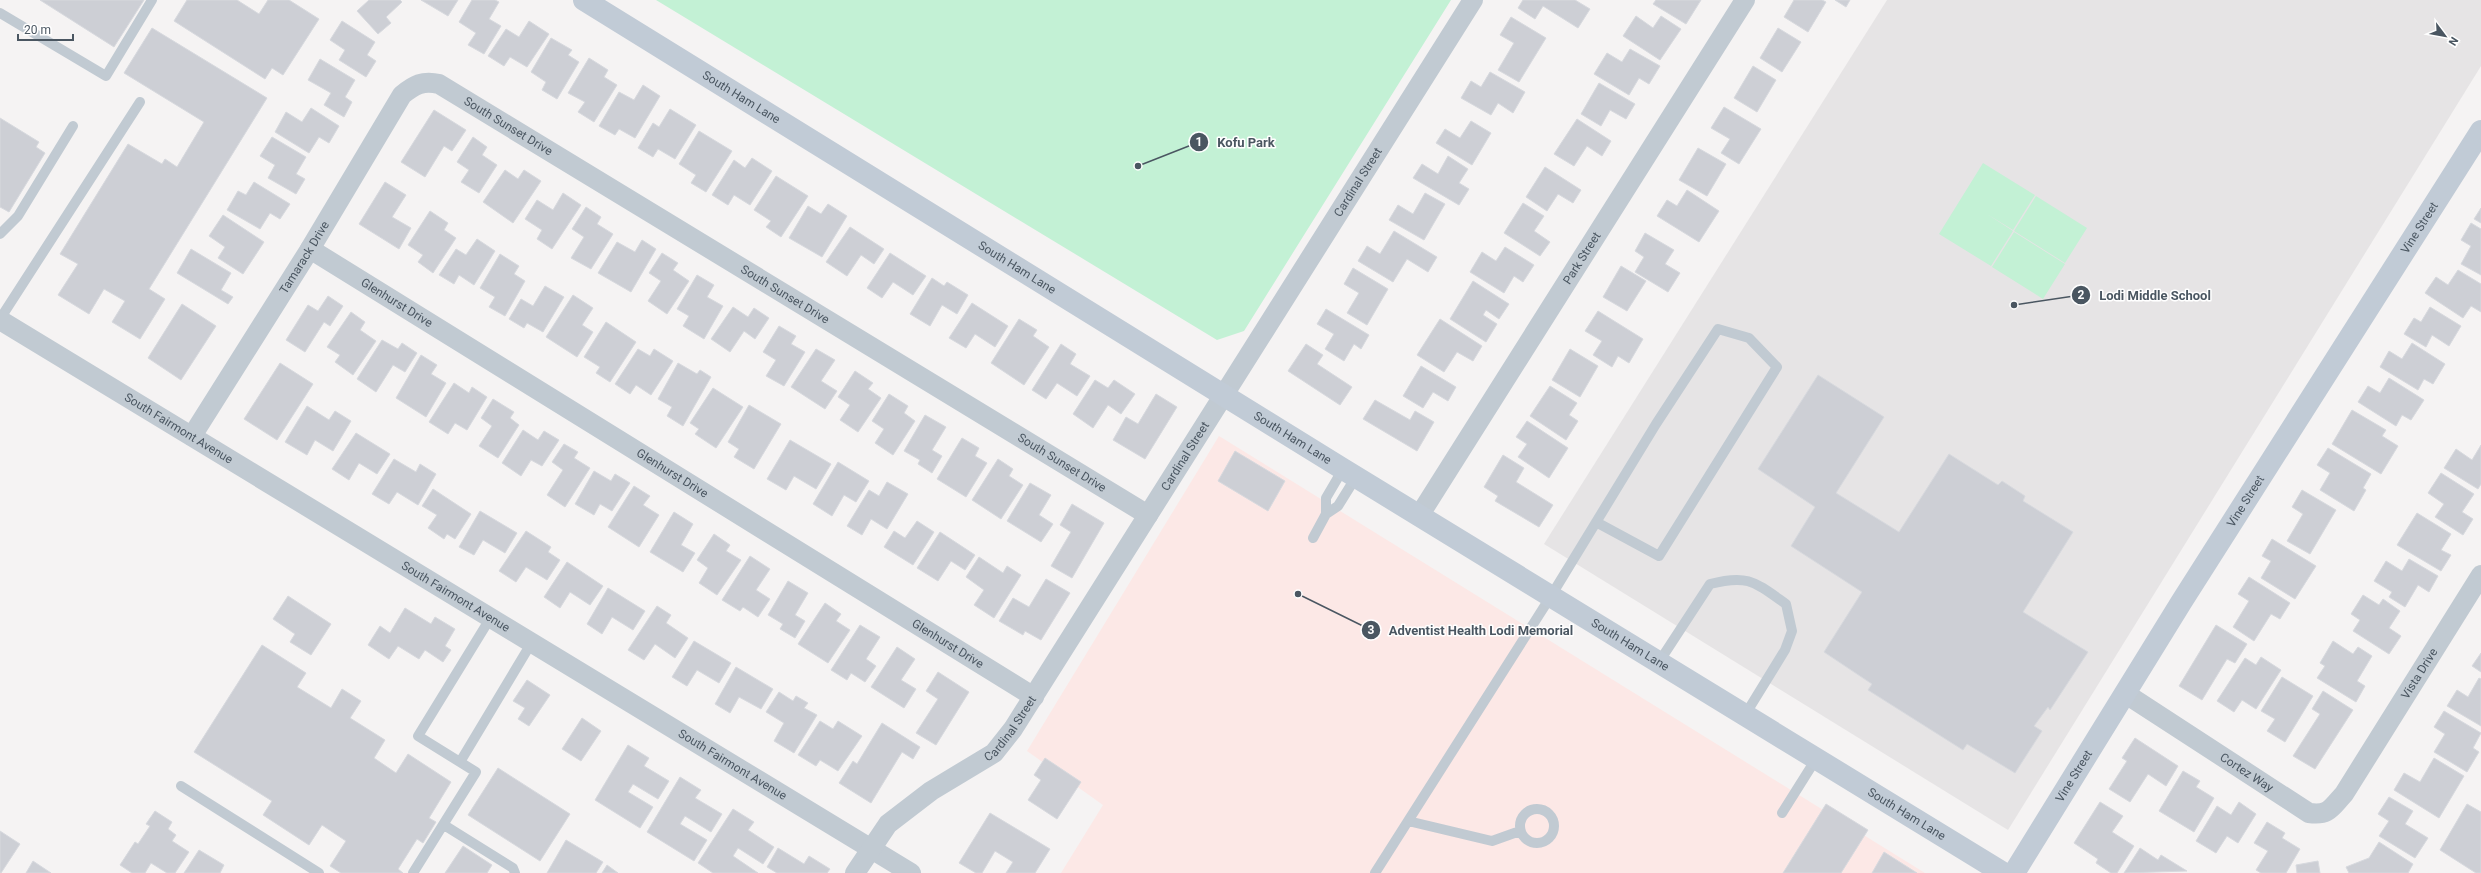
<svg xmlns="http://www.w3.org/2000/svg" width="2481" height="873" font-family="Roboto,sans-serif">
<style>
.education{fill:#e6e4e5}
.medical{fill:#fce8e6}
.green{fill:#c3f1d5}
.building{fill:#cdcfd5;stroke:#d7d9de}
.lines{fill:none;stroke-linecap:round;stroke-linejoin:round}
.lane{stroke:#c1cad2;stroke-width:10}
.street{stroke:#c1cad2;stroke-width:20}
.secondary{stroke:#c1cbd6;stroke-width:22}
.labels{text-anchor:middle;stroke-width:3;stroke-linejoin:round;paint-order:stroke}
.street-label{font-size:12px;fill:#4a5661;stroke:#fff}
.leader{fill:none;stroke:#4a5661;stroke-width:1.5}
.callout-dot{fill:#4a5661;stroke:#fff;stroke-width:1.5}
.mark-label{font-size:12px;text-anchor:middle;font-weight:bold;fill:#fff}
.callout-label{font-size:13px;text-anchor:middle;font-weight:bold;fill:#4a5661;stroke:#fff;stroke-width:3;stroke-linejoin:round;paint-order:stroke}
</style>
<rect width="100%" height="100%" fill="#f5f3f3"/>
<path class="education" d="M1887 0H2481V66L2008 830 1544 544Z"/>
<path class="medical" d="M1219 436 1925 873H1061L1103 805 1027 751Z"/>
<path class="green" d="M656 0H1451L1244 331 1217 340Z
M1983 163 2035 195 2013 230 1987 214 2013 231 1991 266 1939 234Z
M2036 196 2087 228 2065 263 2014 231Z
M2014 232 2065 264 2043 299 1992 267Z"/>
<path class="building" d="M40 0H144L114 47Z
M187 0H237L259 14 268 0H289L319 19 283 75 272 68 265 79 174 21Z
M369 0H400L402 2 386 17 391 23 378 34 357 11Z
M421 0H458L448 16Z
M472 0H495L499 2 489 19 501 26 484 54 468 45 476 33 459 22Z
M1523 0H1575L1590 9 1578 28 1543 6 1535 19 1518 8Z
M1656 0H1701L1686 24 1653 4Z
M1794 0H1822L1826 2 1808 32 1784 17Z
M1835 0H1850L1846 7Z
M1636 16 1653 28 1661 16 1681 29 1660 60 1623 36Z
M1511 17 1546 38 1519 82 1498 70 1514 43 1500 35Z
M342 21 375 42 367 55 376 61 366 77 339 60 345 50 330 40Z
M529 21 549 34 527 67 510 57 504 66 488 56 506 29 519 37Z
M152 28 267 98 149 289 165 299 140 339 112 322 125 301 104 289 89 314 58 295 78 264 60 254 128 144 162 164 165 159 177 167 204 122 124 73Z
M1778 28 1801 42 1782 72 1760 58Z
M551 38 572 50 568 55 579 62 557 99 542 90 546 82 531 72Z
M1630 49 1660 66 1649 84 1639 78 1629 95 1594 74 1607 53 1622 62Z
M589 58 608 70 604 77 617 85 594 122 578 112 585 102 568 93Z
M320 59 355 80 345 97 352 102 344 117 324 105 331 93 308 80Z
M1753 66 1776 80 1757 112 1734 98Z
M1490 72 1525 92 1513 113 1498 103 1491 115 1461 98 1471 81 1481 87Z
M1599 83 1635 104 1626 119 1610 110 1601 126 1581 114Z
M643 85 660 96 635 138 619 129 615 135 599 126 619 92 634 100Z
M1724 107 1761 129 1739 164 1721 153 1730 139 1711 128Z
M311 108 339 126 329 143 319 137 309 153 275 132 286 112 302 122Z
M670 109 696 125 675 159 658 149 653 157 638 148 653 123 659 127Z
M434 110 466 130 452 151 444 146 425 177 401 162Z
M0 118 39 142 36 147 45 153 9 212 0 207Z
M1577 119 1611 141 1602 156 1587 146 1574 166 1554 154Z
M1471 121 1491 133 1472 165 1436 143 1445 129 1460 138Z
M699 131 732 151 706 192 691 183 696 175 679 164Z
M272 137 306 157 296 174 305 179 296 194 268 178 275 165 260 156Z
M473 137 487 147 482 155 497 165 479 193 461 182 469 170 457 162Z
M1698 148 1726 164 1707 196 1679 180Z
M1448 156 1468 169 1459 183 1469 189 1459 205 1413 178 1422 164 1438 174Z
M752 158 772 171 750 205 734 195 728 205 712 195 734 160 745 168Z
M1545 167 1581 190 1573 203 1558 194 1547 211 1526 197Z
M505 170 518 179 524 170 541 181 513 223 483 202Z
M776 176 808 196 781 237 766 227 771 221 754 210Z
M254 182 290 204 280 219 270 213 260 229 227 210 238 191 246 195Z
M385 182 406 195 392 217 411 228 399 249 359 224Z
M1687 190 1719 211 1699 242 1657 216 1667 200 1677 206Z
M563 193 581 205 552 249 537 239 542 230 525 219 537 200 553 210Z
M1425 193 1445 204 1424 240 1389 220 1398 205 1413 214Z
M1523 203 1544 216 1534 231 1550 242 1540 256 1504 233Z
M828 204 847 216 822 257 789 238 808 206 821 214Z
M586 207 601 217 597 224 613 234 591 269 571 258 584 237 572 229Z
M2481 208V223L2474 219Z
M430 211 448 223 444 230 456 238 433 273 418 262 423 255 408 245Z
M223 215 264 242 243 274 218 258 225 247 209 236Z
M2471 223 2481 229V275L2461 264 2471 246 2461 240Z
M850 227 884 249 874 264 861 255 847 276 826 262Z
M1394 231 1437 257 1428 272 1407 259 1393 282 1358 261 1367 246 1380 254Z
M1645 233 1674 250 1665 264 1680 273 1668 292 1635 272 1644 257 1635 251Z
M477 239 495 251 474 285 459 275 454 284 439 275 456 249 466 255Z
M642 240 656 249 631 292 598 273 617 242 635 252Z
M1505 247 1534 265 1523 282 1514 276 1504 293 1470 272 1482 252 1496 261Z
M191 249 231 273 221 290 233 297 228 304 177 273Z
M662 253 678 263 673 270 689 281 667 314 648 301 661 281 649 273Z
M890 253 926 276 913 295 893 282 882 298 867 288Z
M500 254 519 266 514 274 525 281 505 316 489 307 495 297 480 288Z
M1621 266 1646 281 1627 311 1603 297Z
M1353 268 1388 289 1367 325 1347 313 1359 293 1344 284Z
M2458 270 2481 284V312L2471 306 2463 318 2425 293 2436 277 2448 285Z
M697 275 714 285 707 297 723 306 704 339 683 326 689 316 677 309Z
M932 278 944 286 947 282 968 295 957 314 942 305 930 326 910 314Z
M1473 281 1509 304 1499 319 1486 310 1483 315 1497 324 1486 342 1450 319Z
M545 286 564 297 543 332 527 323 524 328 509 319 521 299 533 306Z
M573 295 593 308 582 325 593 332 577 357 546 337Z
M328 296 343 306 330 326 324 322 305 352 286 340 308 305 318 311Z
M972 303 1008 326 995 347 975 334 966 348 949 338Z
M182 304 216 326 181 380 148 358Z
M733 307 748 317 754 308 769 318 755 339 744 331 730 352 711 339Z
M2430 307 2461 326 2449 346 2432 335 2426 347 2404 334 2414 318 2421 322Z
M1326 309 1369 335 1361 349 1354 344 1344 361 1325 349 1334 334 1317 324Z
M1598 311 1643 339 1629 363 1618 356 1612 367 1593 355 1602 341 1585 331Z
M351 312 365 322 360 330 376 341 353 375 335 362 340 355 327 347Z
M1019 319 1037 330 1033 336 1049 347 1024 385 991 363Z
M1440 319 1482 346 1473 361 1457 352 1444 372 1417 355Z
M606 322 636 342 610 382 596 373 600 367 584 357Z
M779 326 796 336 791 344 805 352 784 386 766 376 776 360 763 352Z
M382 340 398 349 402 343 417 353 405 372 393 365 376 392 357 379Z
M2412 343 2445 364 2433 384 2424 379 2418 390 2380 367 2389 351 2402 359Z
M1061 344 1076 354 1070 364 1090 376 1077 396 1057 383 1046 399 1032 390Z
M1306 344 1323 355 1317 364 1352 387 1340 405 1288 371Z
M638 349 650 356 654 349 673 361 651 395 636 385 630 394 615 384Z
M816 349 835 360 821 381 837 391 825 409 791 387Z
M1570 349 1598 366 1580 397 1552 380Z
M421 355 437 365 431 374 446 383 426 417 396 398Z
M280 363 313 384 277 440 244 419Z
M678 363 697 374 700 370 711 377 683 426 667 416 672 407 658 399Z
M1421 366 1456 387 1448 401 1433 392 1423 408 1403 396Z
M855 371 873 383 868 389 881 398 858 432 840 420 850 405 838 397Z
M1818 375 1884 417 1836 493 1899 532 1949 454 1998 485 2002 481 2025 496 2023 501 2073 532 2023 612 2088 652 2050 710 2048 707 2034 726 2042 731 2015 773 1967 744 1963 750 1868 690 1872 684 1824 652 1862 592 1791 546 1815 507 1758 469Z
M2389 378 2424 400 2411 420 2402 415 2396 426 2358 402 2368 386 2380 393Z
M1095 380 1108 388 1114 380 1135 394 1121 414 1108 405 1093 428 1073 414Z
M454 383 469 393 472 387 487 397 467 430 455 423 448 434 429 422Z
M1550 386 1577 403 1569 415 1578 421 1566 440 1530 416Z
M713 388 743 407 716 448 695 434 699 429 690 423Z
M889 394 908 406 904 413 915 421 893 455 875 443 884 429 872 421Z
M1156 394 1177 407 1145 459 1113 440 1126 417 1138 424Z
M493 399 514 412 510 418 519 425 498 458 479 446 492 426 481 418Z
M1375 400 1410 420 1415 411 1434 422 1417 451 1363 419Z
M749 405 781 424 754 469 734 457 739 449 728 442Z
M307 406 329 420 335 411 351 421 333 451 315 440 307 455 285 442Z
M2352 410 2386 430 2382 436 2398 446 2381 474 2332 444Z
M925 415 946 427 932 450 942 456 932 473 918 464 920 460 904 451Z
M1527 421 1568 448 1549 478 1518 457 1527 444 1516 437Z
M523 430 538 440 544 431 559 440 542 466 531 460 521 476 502 463Z
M356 433 390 454 377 474 359 463 349 480 332 469Z
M962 438 979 448 975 456 987 463 966 497 937 479Z
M790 440 831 464 816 489 794 476 786 490 767 479Z
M564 444 578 452 574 458 590 468 565 507 547 495 563 470 552 462Z
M2481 445V484L2478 489 2444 468 2456 449 2472 460Z
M2328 448 2371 474 2363 488 2366 490 2354 511 2320 490 2330 473 2317 465Z
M1235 451 1285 481 1268 511 1218 481Z
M1503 455 1524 468 1516 482 1553 505 1539 527 1495 501 1498 496 1484 487Z
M394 459 416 472 420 464 436 474 418 505 397 492 389 504 372 494Z
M998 459 1013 469 1009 476 1023 485 1001 519 972 500Z
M838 462 869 481 856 502 844 495 832 516 813 504Z
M594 471 611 481 615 474 630 483 612 511 600 504 594 515 575 504Z
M2441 473 2474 494 2462 512 2473 519 2463 535 2435 517 2444 504 2428 493Z
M887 482 908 494 887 529 871 519 862 535 847 526 869 490 879 496Z
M1030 483 1051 495 1039 515 1053 524 1041 542 1007 521Z
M634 486 650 496 643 505 659 515 639 547 608 527Z
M433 489 471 514 455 539 447 534 444 539 428 528 437 515 422 506Z
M2302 490 2336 510 2310 554 2287 541 2303 514 2292 507Z
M1072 504 1104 523 1072 578 1051 566 1071 532 1060 525Z
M480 511 517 533 505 553 483 540 474 555 459 547Z
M674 512 693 524 681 545 695 553 683 572 650 552Z
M2417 513 2451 534 2441 550 2451 555 2441 571 2397 545Z
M917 521 934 532 913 565 884 547 894 531 905 538Z
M526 531 551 547 548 552 560 560 547 580 526 567 516 582 499 571Z
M940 532 975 555 965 570 951 561 938 581 917 568Z
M714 534 730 545 726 551 741 560 717 595 699 583 708 568 697 560Z
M2272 539 2316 566 2295 599 2261 578 2271 561 2262 556Z
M750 556 770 569 756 590 770 599 758 617 743 607 740 611 722 600Z
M979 557 1003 573 1007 566 1021 575 994 618 974 605 984 590 966 577Z
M2409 559 2438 576 2429 592 2418 585 2405 607 2389 597 2392 592 2374 581 2386 561 2402 571Z
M567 562 603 586 590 605 570 592 560 608 544 597Z
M2249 577 2290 603 2280 619 2271 614 2254 641 2233 627 2249 601 2238 594Z
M1046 579 1070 593 1041 640 1025 631 1023 635 999 621 1013 598 1029 607Z
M788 581 808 593 795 615 805 621 795 638 780 629 783 624 768 615Z
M608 588 645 611 633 630 612 617 602 634 587 624Z
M2363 595 2379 605 2383 599 2400 611 2389 628 2401 636 2389 654 2353 631 2360 620 2351 614Z
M288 596 331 624 311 655 290 642 295 634 273 619Z
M825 603 841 614 836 621 850 630 828 663 798 644Z
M657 606 671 615 666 623 688 638 675 658 655 644 644 660 628 650Z
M405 608 431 624 435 617 455 629 445 646 451 650 443 662 425 650 419 659 398 646 389 659 368 645 380 626 390 633Z
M860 625 880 637 866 659 876 666 865 682 851 673 847 680 831 670Z
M2216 625 2247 644 2235 663 2227 659 2202 700 2179 686Z
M694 641 731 663 719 683 697 670 687 686 672 677Z
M2333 641 2353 654 2358 647 2372 656 2357 681 2365 686 2356 702 2317 678 2325 666 2320 663Z
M262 645 306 673 297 687 331 708 342 689 361 701 350 718 385 740 374 758 396 773 408 754 451 782 429 818 436 822 423 843 417 839 398 869 403 873H341L330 866 346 841 322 825 309 845 263 815 272 801 194 752Z
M897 647 915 659 901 680 916 689 904 708 871 687Z
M2481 653V672L2472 666Z
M2261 657 2281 670 2256 709 2242 700 2234 712 2217 701 2245 658 2256 665Z
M736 667 773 689 761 709 739 697 730 713 715 704Z
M938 672 969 692 936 745 916 733 938 699 926 691Z
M2282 677 2313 696 2285 742 2267 731 2275 719 2261 711Z
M2479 678 2481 679V726L2447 706 2457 690 2468 697Z
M527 680 550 695 529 726 518 719 525 708 513 701Z
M2323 691 2353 710 2315 769 2293 756 2320 714 2312 709Z
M779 692 793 701 796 696 808 703 804 708 817 715 794 753 774 741 784 723 766 712Z
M2444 711 2481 733 2473 748 2479 752 2467 772 2434 752 2445 734 2434 727Z
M582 718 601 731 581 761 562 749Z
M820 721 833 729 838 721 862 736 838 771 820 760 816 766 798 755Z
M882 723 920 747 913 759 902 752 871 803 839 783 853 761 857 764Z
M2135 738 2178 766 2166 786 2148 774 2130 802 2109 789 2127 761 2122 758Z
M628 745 649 758 644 766 669 781 658 799 633 784 628 792 653 807 640 828 595 800Z
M1045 758 1081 782 1057 819 1028 800 1041 780 1034 775Z
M2434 758 2464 776 2439 818 2394 790 2404 773 2420 782Z
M498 768 570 814 540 861 468 815Z
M2183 771 2200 781 2196 787 2214 798 2194 832 2159 811Z
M680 777 701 790 695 798 722 814 711 832 685 816 680 824 707 840 694 861 647 832Z
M2389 797 2413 811 2405 824 2428 838 2415 858 2379 836 2389 821 2378 814Z
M2100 802 2123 816 2112 832 2134 846 2117 873H2111L2096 863 2098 859 2074 843Z
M2239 802 2256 814 2238 843 2227 836 2216 853 2196 841 2217 806 2231 815Z
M1826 804 1868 830 1841 873H1783Z
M2467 804 2481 812V873H2476L2440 850Z
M733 809 754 822 748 830 774 847 763 864 738 848 733 856 758 873H713L698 863Z
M155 811 172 822 168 829 176 835 172 841 189 852 175 873H167L151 863 145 873H132L120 865 135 842 138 844 150 826 146 824Z
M990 813 1050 849 1035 873H1006L1013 862 995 851 982 873H976L959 863Z
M2267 822 2285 833 2282 838 2300 849 2286 873H2261L2256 870 2268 851 2254 843Z
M0 831 20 844 1 873H0Z
M566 840 603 862 596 873H547Z
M2379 842 2413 864 2408 873H2349L2346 867 2369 858Z
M463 846 492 865 487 873H445Z
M778 848 804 864 809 856 830 869 827 873H777L767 867Z
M2140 848 2158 860 2161 855 2187 871 2124 873Z
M199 850 224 865 220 873H184Z
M1884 852 1917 873H1872Z
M33 861 51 873H26Z
M2318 861 2320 873H2297L2296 865Z
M607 865 618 873H602Z"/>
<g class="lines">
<path class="lane" d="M0 13 106 76 152 0
M0 234 18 216 73 126
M0 319 140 102
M1326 514 1338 506 1356 477
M1313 538 1326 514V498L1343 469
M1659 662 1710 584C1748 574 1755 582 1786 604L1792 631 1785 650 1745 715
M460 762 532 642
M181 786 319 873
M1520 826a17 17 0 1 1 34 0a17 17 0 1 1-34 0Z
M1782 813 1816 759
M1408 821 1492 841 1520 831
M444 825 513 868 515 873
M413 873 476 772 418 736 491 617
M1375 873 1551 596 1656 424 1718 329 1749 338 1777 367 1659 556 1596 522"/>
<g class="street">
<path id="s1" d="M310 249 1034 697"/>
<path id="s2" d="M0 320 911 873"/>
<path id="s3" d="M192 436 310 249 402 95C414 85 423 80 439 84L1148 515"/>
<path id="s4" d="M1419 516 1745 0"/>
<path id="s5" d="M2126 694 2309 813C2329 816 2331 808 2344 794L2481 575"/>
<path id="s6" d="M855 873 888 824 931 791 994 753 1013 729 1473 0"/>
</g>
<g class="secondary">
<path id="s7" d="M584 0 1343 469 2003 873"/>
<path id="s8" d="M2014 873 2182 601 2481 131"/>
</g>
</g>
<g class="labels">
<g class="street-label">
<text dy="4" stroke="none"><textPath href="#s7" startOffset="185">South Ham Lane</textPath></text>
<text dy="4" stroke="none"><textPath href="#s3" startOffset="522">South Sunset Drive</textPath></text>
<text dy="4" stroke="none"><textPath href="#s6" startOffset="864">Cardinal Street</textPath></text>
<text dy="4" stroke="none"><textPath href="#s8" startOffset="762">Vine Street</textPath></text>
<text dy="4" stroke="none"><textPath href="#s3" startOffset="211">Tamarack Drive</textPath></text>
<text dy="4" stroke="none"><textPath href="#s4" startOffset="305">Park Street</textPath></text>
<text dy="4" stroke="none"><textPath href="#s7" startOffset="509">South Ham Lane</textPath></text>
<text dy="4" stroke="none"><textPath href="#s3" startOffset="846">South Sunset Drive</textPath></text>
<text dy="4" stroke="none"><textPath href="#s1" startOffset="102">Glenhurst Drive</textPath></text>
<text dy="4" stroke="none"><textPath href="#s2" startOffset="209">South Fairmont Avenue</textPath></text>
<text dy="4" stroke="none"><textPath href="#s7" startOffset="833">South Ham Lane</textPath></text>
<text dy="4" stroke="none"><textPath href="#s6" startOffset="540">Cardinal Street</textPath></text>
<text dy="4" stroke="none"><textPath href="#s3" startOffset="1170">South Sunset Drive</textPath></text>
<text dy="4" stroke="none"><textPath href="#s1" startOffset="426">Glenhurst Drive</textPath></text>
<text dy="4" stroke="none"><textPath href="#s8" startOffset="438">Vine Street</textPath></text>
<text dy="4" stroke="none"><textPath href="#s2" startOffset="533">South Fairmont Avenue</textPath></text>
<text dy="4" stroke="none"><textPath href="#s1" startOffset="750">Glenhurst Drive</textPath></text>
<text dy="4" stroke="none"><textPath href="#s7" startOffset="1229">South Ham Lane</textPath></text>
<text dy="4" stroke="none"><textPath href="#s5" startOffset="403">Vista Drive</textPath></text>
<text dy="4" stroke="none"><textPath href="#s6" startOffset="216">Cardinal Street</textPath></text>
<text dy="4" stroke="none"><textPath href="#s2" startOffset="857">South Fairmont Avenue</textPath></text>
<text dy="4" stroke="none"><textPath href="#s5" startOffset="144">Cortez Way</textPath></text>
<text dy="4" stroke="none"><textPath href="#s8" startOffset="114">Vine Street</textPath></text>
<text dy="4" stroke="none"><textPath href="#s7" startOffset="1553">South Ham Lane</textPath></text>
</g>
</g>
<path class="leader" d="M1138 166L1199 142M2014 305L2081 295M1298 594L1371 630"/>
<g class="callout-dot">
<circle cx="1138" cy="166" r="4"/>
<circle cx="2014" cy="305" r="4"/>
<circle cx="1298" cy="594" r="4"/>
<circle cx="1199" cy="142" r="10"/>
<circle cx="2081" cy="295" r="10"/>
<circle cx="1371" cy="630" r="10"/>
</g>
<g class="mark-label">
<text x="1199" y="146">1</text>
<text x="2081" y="299">2</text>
<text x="1371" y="634">3</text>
</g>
<g class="callout-label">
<text x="1246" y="147">Kofu Park</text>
<text x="2155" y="300">Lodi Middle School</text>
<text x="1481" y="635">Adventist Health Lodi Memorial</text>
</g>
<g transform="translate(2445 36) rotate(122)" stroke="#ffffff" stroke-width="3" paint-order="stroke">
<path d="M0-3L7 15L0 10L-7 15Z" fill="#4a5661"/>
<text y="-6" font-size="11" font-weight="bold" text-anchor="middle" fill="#4a5661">N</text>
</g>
<path d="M18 34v6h55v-6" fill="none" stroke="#4a5661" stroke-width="2"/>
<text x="24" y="34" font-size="12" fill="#4a5661" stroke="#ffffff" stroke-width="3" paint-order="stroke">20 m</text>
</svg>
